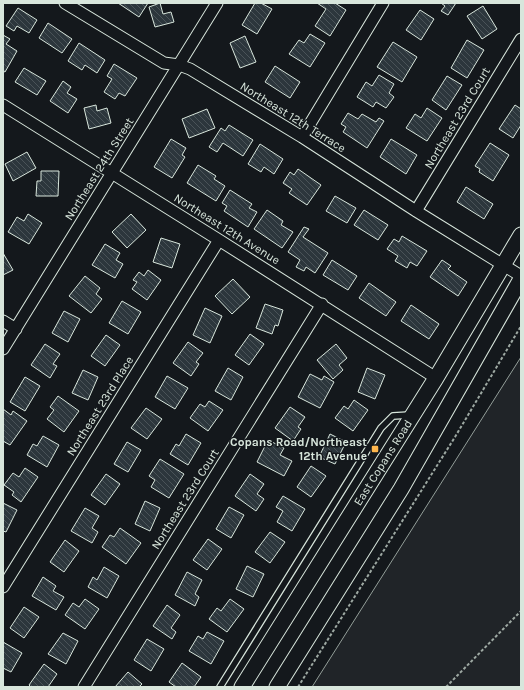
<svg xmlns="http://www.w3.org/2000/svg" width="524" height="690" font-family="Karla,sans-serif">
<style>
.green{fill:#202428;stroke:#939e99}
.building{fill:url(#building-back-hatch);stroke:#d8e6dc}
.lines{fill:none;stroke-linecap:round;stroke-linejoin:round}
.service-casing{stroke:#d8e6dc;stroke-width:8}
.minor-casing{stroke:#d8e6dc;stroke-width:13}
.secondary-casing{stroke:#d8e6dc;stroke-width:17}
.path{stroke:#9da8a2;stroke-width:2;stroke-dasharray:3 2;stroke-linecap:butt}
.service{stroke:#14181c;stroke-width:5.5}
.minor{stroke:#14181c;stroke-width:11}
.secondary{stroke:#14181c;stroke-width:15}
.poi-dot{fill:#ffb74d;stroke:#14181c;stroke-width:1.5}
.labels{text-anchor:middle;stroke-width:3;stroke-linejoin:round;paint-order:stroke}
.street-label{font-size:12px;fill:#d8e6dc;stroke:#14181c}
.poi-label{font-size:12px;font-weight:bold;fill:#d8e6dc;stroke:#14181c;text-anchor:end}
</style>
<defs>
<pattern id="building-back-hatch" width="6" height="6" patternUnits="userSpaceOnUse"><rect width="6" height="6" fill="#2c363c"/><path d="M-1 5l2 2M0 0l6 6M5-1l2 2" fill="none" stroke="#4a5358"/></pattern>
</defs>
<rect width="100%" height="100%" fill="#14181c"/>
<path class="green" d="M521 357V687H312Z"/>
<path class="building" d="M118 3H148L139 17Z
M160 3 163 14 171 12 174 22 155 27 149 7Z
M255 3H261L272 9 257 34 242 25Z
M317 3H335L346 10 330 36 315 26 326 9Z
M441 3H456L448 15 441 11 445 6Z
M483 6 497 29 482 39 467 16Z
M18 8 37 20 29 33 17 26 14 31 6 26Z
M420 10 434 19 421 40 406 30Z
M48 23 72 39 62 53 39 38Z
M310 34 325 43 310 67 289 54 299 40 304 43Z
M3 35 10 39 6 44 17 51 5 72 3 71Z
M245 36 256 62 240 68 230 43Z
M467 40 484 50 467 78 451 68Z
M393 42 417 57 402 82 377 67Z
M79 43 105 60 97 73 85 65 82 70 68 61Z
M114 64 137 78 125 96 119 93 115 99 104 92 112 79 107 76Z
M275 66 300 82 290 98 265 82Z
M24 68 46 81 37 95 15 82Z
M379 75 394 84 389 93 394 97 386 108 376 102 373 107 357 97 366 82 372 86Z
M447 76 462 85 446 110 432 100Z
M63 81 71 87 67 93 77 99 68 113 50 101Z
M96 105 97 111 107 108 111 123 89 129 84 108Z
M515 105 521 109V125L513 138 499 129Z
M427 108 442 118 427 141 406 128 415 114 421 118Z
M207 109 215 128 189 138 182 119Z
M348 113 358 119 362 114 376 122 379 118 384 121 367 148 343 132 346 127 341 124Z
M229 125 253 140 243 156 223 143 217 152 209 147 221 128 225 131Z
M171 139 186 148 182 155 185 157 172 178 154 167Z
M391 139 417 155 406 174 380 157Z
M490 143 509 155 493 181 479 172 480 169 475 166Z
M260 144 283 159 274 174 264 167 261 172 248 164Z
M27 152 36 168 13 181 5 164Z
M198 165 216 176 214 179 225 186 216 201 187 183Z
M298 169 321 185 307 205 289 193 292 189 283 183 290 172 294 175Z
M41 171H59L58 196H36L37 181H41Z
M466 187 493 204 484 219 457 202Z
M230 190 252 204 249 208 257 212 248 227 224 211 227 206 222 203Z
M335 196 356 208 347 223 326 211Z
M267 210 283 221 281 225 293 232 282 248 254 229Z
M364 210 388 225 378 240 354 225Z
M28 214 42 223 29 244 8 232 17 217 24 221Z
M131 214 146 230 127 248 112 232Z
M304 227 309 229 303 237 328 253 315 273 306 267 304 271 296 267 300 260 288 252Z
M402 236 427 251 417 266 410 262 407 268 395 261 398 256 387 249 394 239 399 242Z
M161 238 180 244 172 268 153 262Z
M105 244 120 253 116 260 123 264 115 278 92 265Z
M3 253 13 270 3 275Z
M332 260 357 276 348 290 323 275Z
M442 260 451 266 448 269 467 282 458 296 430 277Z
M148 270 161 280 147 300 132 289 137 282 133 280 139 272 144 276Z
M85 276 100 288 96 294 102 299 91 313 69 296Z
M233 279 250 297 232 314 215 296Z
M369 283 396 302 386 316 359 298Z
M122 301 141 312 128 334 109 323Z
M265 304 283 310 278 326 275 325 272 334 256 328Z
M411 305 439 324 429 339 401 321Z
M205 308 222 316 210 343 193 335Z
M64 311 80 319 68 342 52 333Z
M250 334 264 344 249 365 235 355Z
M106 335 120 345 105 366 91 356Z
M188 342 203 353 196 362 199 364 191 376 173 363Z
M45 344 60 354 53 364 57 366 50 378 31 365Z
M336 344 347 358 339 365 343 370 333 379 317 360Z
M228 368 243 377 231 400 215 391Z
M367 368 385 375 375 399 358 392Z
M83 370 98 377 88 400 72 393Z
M310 374 322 380 324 376 334 382 320 408 298 397Z
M167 376 188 388 175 409 155 397Z
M25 377 40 386 25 411 10 402Z
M58 396 79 411 64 432 47 419 54 410 50 407Z
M354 400 368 410 353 431 335 418 344 406 348 409Z
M209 401 223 410 208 431 190 418 200 404 205 407Z
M290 407 305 417 298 427 301 429 293 441 275 428Z
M146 408 162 419 147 439 131 428Z
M3 409 11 415 13 411 27 421 10 445 3 441Z
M186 434 201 443 188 465 170 454 176 444 179 446Z
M330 434 346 442 335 464 319 457Z
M43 436 59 445 47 467 27 455 33 444 37 446Z
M268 440 284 448 280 455 292 461 284 476 257 462Z
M127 442 141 450 128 472 114 464Z
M160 459 184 474 169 498 151 487 155 480 149 476Z
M311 466 326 476 311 497 297 487Z
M25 468 38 477 21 502 12 495 14 492 4 485 13 473 19 477Z
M106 474 120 484 105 505 91 495Z
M250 474 264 484 257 494 264 499 256 511 235 496Z
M283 496 305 509 292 531 277 522 283 511 276 507Z
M145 501 160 508 150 531 135 524Z
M3 503 17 510 6 532 3 531Z
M229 507 244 515 231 538 216 529Z
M85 508 99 516 92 528 98 532 92 543 71 531Z
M120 528 141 543 126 564 102 547 110 535 114 537Z
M270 532 285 542 270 563 255 552Z
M208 539 222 549 207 570 193 560Z
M65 540 79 551 64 572 50 562Z
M247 566 264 574 253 597 236 589Z
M104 567 119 576 107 598 88 587 93 577 97 580Z
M187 572 202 580 195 594 199 597 195 606 175 595Z
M43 577 56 586 53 591 64 597 56 610 32 596Z
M85 599 99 609 85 629 65 615 73 603 79 607Z
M230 599 244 609 227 632 209 619 217 608 221 611Z
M167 605 180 615 171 628 176 632 172 639 153 626Z
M24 607 39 617 24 638 10 628Z
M207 632 224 641 211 664 189 651 198 636 203 639Z
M63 633 78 641 66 664 48 654Z
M147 639 164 649 151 671 134 660Z
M3 642 22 653 11 672 3 668Z
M182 663 201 677 194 687H176L169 682Z
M44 664 57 674 48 687H31L29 685Z
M128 672 142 684 139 687H115Z"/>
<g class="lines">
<g class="service-casing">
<path id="service" d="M220 687 381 428 393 416 410 415"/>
</g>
<g class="minor-casing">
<path id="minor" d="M65 3 164 63 179 65 190 69 302 137 416 211 521 276
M3 105 219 240 436 378
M302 137 383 3
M416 211 521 39
M3 321 16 329
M3 349 217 3
M3 587 219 240
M84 687 322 304"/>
</g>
<g class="secondary-casing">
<g id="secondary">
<path id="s1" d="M242 687 436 378 521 235"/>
<path d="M277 687 401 489 521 279"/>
</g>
</g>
<path class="path" d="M298 687 455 437 521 326
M446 687 521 611"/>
<use href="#service" class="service"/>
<use href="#minor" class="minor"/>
<use href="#secondary" class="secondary"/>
</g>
<rect class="poi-dot" x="371" y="445" width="8" height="8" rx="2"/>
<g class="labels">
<g class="street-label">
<text transform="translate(293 117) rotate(32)" y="4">Northeast 12th Terrace</text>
<text transform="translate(457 118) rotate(-59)" y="4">Northeast 23rd Court</text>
<text transform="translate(99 169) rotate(-58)" y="4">Northeast 24th Street</text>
<text transform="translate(227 229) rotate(32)" y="4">Northeast 12th Avenue</text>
<text transform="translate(100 406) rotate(-58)" y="4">Northeast 23rd Place</text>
<text dy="4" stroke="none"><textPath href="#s1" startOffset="265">East Copans Road</textPath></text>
<text transform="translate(185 499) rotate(-58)" y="4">Northeast 23rd Court</text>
</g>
<g class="poi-label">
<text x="367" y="446">Copans Road/Northeast<tspan x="367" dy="14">12th Avenue</tspan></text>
</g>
</g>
<rect width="524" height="690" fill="none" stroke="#d8e6dc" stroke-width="8"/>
</svg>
